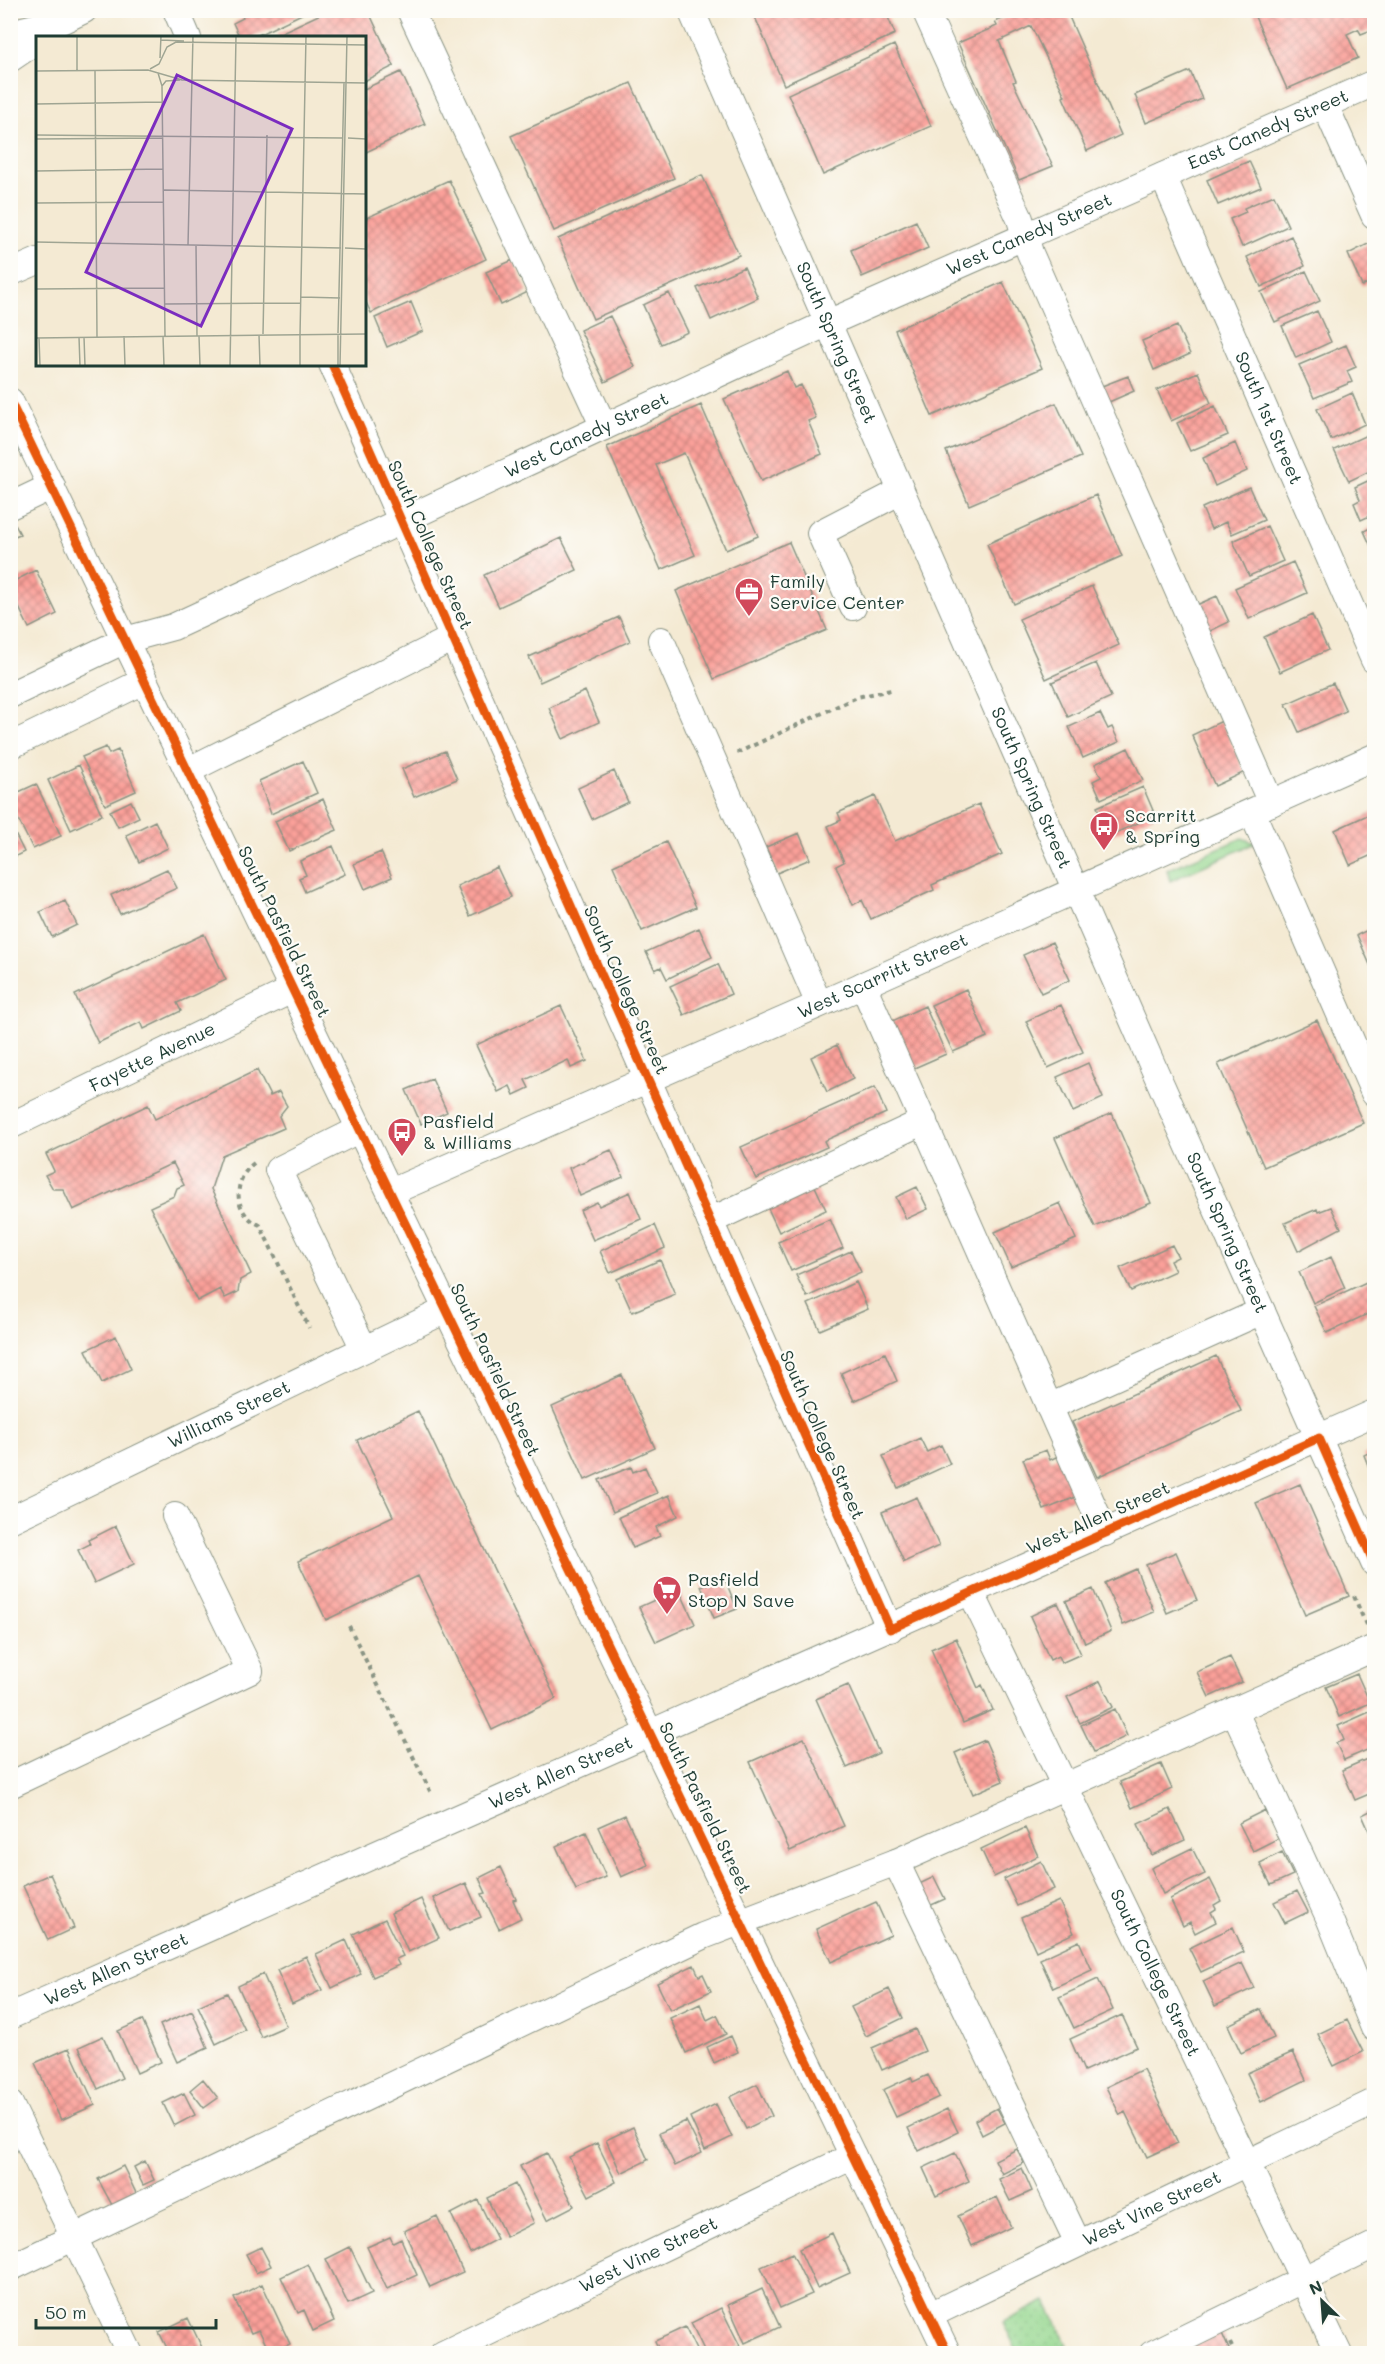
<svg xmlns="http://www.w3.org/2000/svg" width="1385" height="2364" font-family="Mali,sans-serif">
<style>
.green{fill:#95d78f;stroke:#5a8a62;stroke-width:1.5}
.garden{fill:url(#garden-dots);stroke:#5a8a62;stroke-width:1.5}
.building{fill:url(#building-cross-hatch)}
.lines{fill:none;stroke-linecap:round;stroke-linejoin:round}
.minor-casing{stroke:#8a9484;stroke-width:28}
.path{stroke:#8a9484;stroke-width:4;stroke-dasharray:4.5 4.5;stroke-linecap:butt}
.minor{stroke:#fff;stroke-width:26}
.cycleway-casing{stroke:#fdfcf7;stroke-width:13}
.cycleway{stroke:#e8590c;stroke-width:9}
.labels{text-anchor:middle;stroke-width:4.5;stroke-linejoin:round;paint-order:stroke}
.street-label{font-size:18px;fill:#1f3d34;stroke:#fdfcf7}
.poi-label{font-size:18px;fill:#1f3d34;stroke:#fdfcf7;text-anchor:start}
.inset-road{fill:none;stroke:#9fa593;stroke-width:1.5}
.view{fill:#7b2cbf;fill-opacity:0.15;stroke:#7b2cbf;stroke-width:3}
.inset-edge{fill:none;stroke:#1f3d34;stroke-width:3}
</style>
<defs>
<pattern id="garden-dots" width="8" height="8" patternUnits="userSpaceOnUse" patternTransform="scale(1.5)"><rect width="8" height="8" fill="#95d78f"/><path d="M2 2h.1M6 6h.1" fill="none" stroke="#80b97c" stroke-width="1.8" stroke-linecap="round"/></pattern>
<pattern id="building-cross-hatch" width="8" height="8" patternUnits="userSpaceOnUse" patternTransform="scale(1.5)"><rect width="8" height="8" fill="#fba09a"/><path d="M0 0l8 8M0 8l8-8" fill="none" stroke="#cb847e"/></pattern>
</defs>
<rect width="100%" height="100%" fill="#fdfcf7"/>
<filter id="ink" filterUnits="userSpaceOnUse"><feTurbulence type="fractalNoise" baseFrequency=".0167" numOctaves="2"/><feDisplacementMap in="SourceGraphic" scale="12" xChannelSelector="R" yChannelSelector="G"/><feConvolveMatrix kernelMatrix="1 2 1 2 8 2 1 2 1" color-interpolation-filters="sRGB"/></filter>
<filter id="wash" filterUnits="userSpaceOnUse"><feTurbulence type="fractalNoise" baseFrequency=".008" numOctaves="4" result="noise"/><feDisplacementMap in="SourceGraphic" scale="24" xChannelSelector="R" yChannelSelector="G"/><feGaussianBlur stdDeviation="1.35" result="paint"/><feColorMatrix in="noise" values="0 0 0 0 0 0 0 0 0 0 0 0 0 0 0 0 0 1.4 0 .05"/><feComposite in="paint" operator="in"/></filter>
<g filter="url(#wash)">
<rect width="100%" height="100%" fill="#f4ead3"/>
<path class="green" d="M1242 838 1255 843 1170 881 1167 870Z"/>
<path class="garden" d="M1046 2301 1067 2345 1049 2353H1018L1003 2322Z"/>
<g id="blocks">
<path class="building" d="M239 10H310L252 38H240L233 23 243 18Z
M329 10H368L394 66 364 81V38H279L278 34Z
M752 10H885L895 34 784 85Z
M1032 10H1066L1121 135 1087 151 1063 97 1065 96 1031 26 999 41 1016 81 1013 82 1053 166 1019 180 958 43 997 26 995 22 1021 11 1022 15Z
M1252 10H1317L1318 13 1324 10H1374V29L1361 34 1358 29 1347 34 1358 58 1287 89Z
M894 45 931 126 823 175 788 94Z
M1190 71 1202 99 1146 123 1135 95Z
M401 72 425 124 364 153V89Z
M631 83 674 178 554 231 511 136Z
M1249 161 1261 187 1218 205 1207 180Z
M702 175 739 255 593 319 558 239Z
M449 180 486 259 371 313 364 298V219Z
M1274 195 1288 226 1242 247 1230 219 1246 212 1244 208Z
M916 221 928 248 862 277 851 250Z
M1291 236 1305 266 1261 287 1247 257Z
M1374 241V280L1362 286 1348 254Z
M513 260 528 292 501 305 486 272Z
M744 267 758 298 711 320 697 288Z
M1306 271 1320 301 1275 322 1261 292Z
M1003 282 1042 368 932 416 895 330Z
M669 293 688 332 661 344 643 305Z
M411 302 423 331 387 347 375 318Z
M1317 311 1331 342 1296 358 1282 326Z
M610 316 635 367 605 382 580 330Z
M1177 326 1190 354 1154 370 1142 341Z
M1346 345 1356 367 1347 371 1352 382 1314 398 1299 365Z
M787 371 794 388 801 385 816 418 808 421 822 454 761 481 724 399Z
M1198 372 1211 403 1171 421 1157 390Z
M1128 376 1134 391 1109 402 1102 386Z
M1352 393 1365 424 1331 440 1317 409Z
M1056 403 1081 457 969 505 946 451Z
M701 405 758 536 726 550 684 453 656 465 695 555 661 570 607 447Z
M1215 406 1228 435 1190 451 1177 423Z
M1371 433 1374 441V469L1349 481 1334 450Z
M1235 443 1247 471 1215 486 1203 458Z
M1374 478V514L1361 520 1354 503 1360 500 1355 487Z
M1249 487 1264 520 1232 534 1226 522 1211 529 1202 508Z
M1096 495 1122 556 1014 604 987 544Z
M10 515 20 534 10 538Z
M1267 526 1283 561 1249 576 1233 541Z
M1374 526V553L1364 531Z
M561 538 577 570 499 607 484 575Z
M789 542 827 630 714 679 676 591Z
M1293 562 1307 593 1249 619 1235 588Z
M36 570 57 614 29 628 10 589V583Z
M1092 586 1119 645 1046 679 1019 619Z
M1217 596 1229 622 1204 634 1192 607Z
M1312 615 1328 650 1280 672 1264 637Z
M619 617 630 641 540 682 529 657Z
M1096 663 1111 697 1068 717 1052 682Z
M1333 683 1346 711 1299 732 1286 704Z
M585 691 599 722 563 739 549 708Z
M1100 713 1108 729 1112 727 1119 742 1083 758 1069 727Z
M1222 721 1245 772 1215 786 1192 735Z
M106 747 109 754 118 750 136 791 105 805 82 757Z
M1128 748 1143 780 1101 799 1093 781 1101 777 1095 764Z
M445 751 457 779 414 797 402 769Z
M303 761 317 793 271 814 259 781Z
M79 765 102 815 71 830 48 780Z
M614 771 628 802 592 819 578 788Z
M36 784 61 836 33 849 10 803V796Z
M1143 787 1155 815 1109 836 1097 807Z
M875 796 895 841 979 804 1002 854 932 885 934 890 871 919 862 900 853 905 836 866 844 862 828 826 841 820 838 813Z
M323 799 337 830 289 851 275 821Z
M131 801 139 817 118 827 110 811Z
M1374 812V854L1350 865 1335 830Z
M155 821 168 848 139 862 126 835Z
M10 824 24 852 10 859Z
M799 833 810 859 777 873 766 847Z
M666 842 696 907 642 931 613 866Z
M333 846 345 874 305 892 299 878 306 875 300 861Z
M381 852 392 877 365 889 354 864Z
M497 867 511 897 470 916 457 886Z
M167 869 177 888 120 914 111 895Z
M65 901 77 925 52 937 40 912Z
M1374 927V974L1357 935Z
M699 928 712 957 667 979 661 967 655 970 646 952Z
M204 934 226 980 177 1003 181 1011 144 1029 141 1022 98 1043 75 995Z
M1052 942 1070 980 1041 993 1023 955Z
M718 964 731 994 684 1015 670 986Z
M966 989 987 1037 953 1052 931 1005Z
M1061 1005 1083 1052 1048 1068 1026 1021Z
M561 1006 587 1061 571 1068 568 1060 525 1080 529 1088 514 1095 510 1086 498 1092 476 1045Z
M925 1006 946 1054 912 1069 890 1022Z
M1317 1020 1363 1123 1264 1167 1218 1064Z
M837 1045 853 1079 827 1092 811 1057Z
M1088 1063 1103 1098 1073 1112 1057 1077Z
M257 1070 270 1096 279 1092 287 1106 279 1116 284 1128 222 1155 211 1189 251 1274 240 1280 238 1292 225 1298 220 1289 197 1301 150 1207 174 1196 177 1188 184 1185 173 1163 73 1210 63 1189H53L45 1175 54 1171 46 1154 148 1105 155 1119Z
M432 1079 447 1112 421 1124 406 1090Z
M875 1087 886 1113 824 1141 827 1147 756 1179 741 1147Z
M1112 1113 1151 1203 1095 1227 1055 1138Z
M611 1150 623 1177 580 1196 569 1168Z
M813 1182 826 1210 779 1232 766 1204Z
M917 1187 928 1209 906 1219 896 1197Z
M630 1192 641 1219 593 1240 580 1210 597 1202 599 1206Z
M1060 1203 1076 1239 1011 1267 995 1232Z
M1331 1207 1341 1228 1298 1251 1285 1223 1317 1209 1318 1212Z
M830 1219 843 1248 791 1271 778 1242Z
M655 1225 665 1248 610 1273 600 1251Z
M1172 1245 1178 1257 1170 1261 1175 1271 1131 1291 1120 1268Z
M851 1251 861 1272 807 1297 796 1275Z
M1331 1257 1345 1288 1313 1303 1299 1272Z
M660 1260 675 1294 632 1312 617 1279Z
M1373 1279 1374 1311 1327 1333 1314 1306Z
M856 1282 868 1309 820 1330 808 1304Z
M116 1336 131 1369 102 1383 86 1350Z
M885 1353 897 1381 854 1401 841 1373Z
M1216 1356 1241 1411 1097 1477 1072 1422Z
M622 1375 655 1448 585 1480 552 1407Z
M418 1411 556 1699 492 1730 418 1576 326 1620 298 1561 393 1516 357 1440Z
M920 1438 927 1452 941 1445 950 1464 898 1488 883 1456Z
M1046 1450 1050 1460 1058 1456 1076 1497 1044 1510 1023 1459Z
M1374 1450V1480L1364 1455Z
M631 1467 633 1472 645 1467 657 1493 613 1512 599 1480Z
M1300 1484 1349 1596 1305 1615 1256 1503Z
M669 1495 678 1516 656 1527 660 1536 633 1548 619 1517Z
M917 1497 939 1546 904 1562 882 1512Z
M116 1526 134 1564 94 1583 78 1550 90 1544 88 1540Z
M1176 1552 1197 1600 1167 1613 1146 1565Z
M1136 1569 1154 1612 1123 1625 1105 1583Z
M724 1577 737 1609 714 1618 701 1586Z
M679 1589 695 1624 656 1642 639 1607Z
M1093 1589 1111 1631 1085 1643 1066 1601Z
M1058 1603 1081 1654 1061 1663 1058 1656 1050 1660 1030 1616Z
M956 1638 978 1688 982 1685 993 1710 963 1723 931 1649Z
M1230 1657 1242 1682 1209 1697 1197 1672Z
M1357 1674 1370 1703 1339 1717 1326 1687Z
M1100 1681 1113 1707 1080 1723 1067 1697Z
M848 1685 879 1753 847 1768 816 1699Z
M1115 1709 1127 1736 1094 1752 1081 1725Z
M1374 1710V1747L1344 1760 1336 1743 1344 1740 1338 1726Z
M804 1738 844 1826 790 1851 750 1762Z
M985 1740 1003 1781 973 1794 955 1753Z
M1374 1756V1792L1355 1800 1342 1770Z
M1161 1764 1172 1789 1132 1808 1120 1782Z
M1170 1809 1185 1840 1152 1855 1138 1824Z
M1374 1809V1842L1362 1815Z
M1265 1810 1279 1838 1253 1851 1239 1823Z
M625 1815 648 1865 621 1877 598 1827Z
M1025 1828 1038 1856 994 1877 981 1849Z
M586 1832 606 1877 576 1890 556 1846Z
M1192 1848 1205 1874 1163 1894 1151 1868Z
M1282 1852 1293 1875 1271 1885 1260 1863Z
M1041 1861 1054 1889 1017 1906 1004 1879Z
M501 1867 516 1899 513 1900 521 1918 499 1929 482 1894 486 1893 479 1878Z
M50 1874 74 1928 48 1940 23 1886Z
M934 1877 945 1899 927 1907 917 1885Z
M1210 1879 1221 1901 1214 1905 1216 1909 1211 1912 1216 1922 1195 1933 1190 1922 1183 1926 1170 1899Z
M466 1883 481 1917 449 1931 433 1898Z
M1297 1891 1308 1912 1285 1923 1274 1902Z
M421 1899 439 1938 408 1952 391 1913Z
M1059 1901 1074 1933 1036 1951 1021 1918Z
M876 1902 891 1935 831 1962 816 1929Z
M385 1919 403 1956 396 1959 399 1965 373 1977 353 1934Z
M1233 1927 1244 1952 1201 1972 1189 1948Z
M346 1940 361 1974 332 1988 316 1954Z
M1079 1941 1092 1970 1053 1988 1040 1959Z
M306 1956 322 1990 292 2004 277 1970Z
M1242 1963 1254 1988 1215 2006 1203 1981Z
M694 1965 699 1976 703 1974 711 1991 670 2010 657 1983Z
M263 1974 286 2026 261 2037 238 1986Z
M1098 1979 1113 2010 1074 2028 1059 1997Z
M889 1989 903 2018 866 2036 851 2007Z
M227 1993 245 2030 216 2044 198 2006Z
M700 2004 707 2020 717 2015 726 2034 686 2053 670 2018Z
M1261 2009 1274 2038 1241 2053 1228 2025Z
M192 2011 208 2048 177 2062 160 2025Z
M1122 2015 1137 2047 1084 2071 1070 2039Z
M142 2020 161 2062 137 2073 118 2031Z
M1347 2020 1363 2052 1334 2066 1318 2034Z
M915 2029 925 2051 882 2070 872 2048Z
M103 2036 122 2078 98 2089 79 2047Z
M731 2036 738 2052 714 2063 707 2047Z
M69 2048 95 2105 61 2120 35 2063Z
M1293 2052 1306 2080 1261 2102 1247 2073Z
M1143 2069 1178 2143 1147 2157 1125 2112 1120 2115 1106 2087Z
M928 2075 939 2097 896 2117 883 2090 911 2077 913 2082Z
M203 2079 218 2098 204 2108 190 2090Z
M757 2084 772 2116 746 2129 730 2097Z
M184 2093 195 2115 174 2126 163 2103Z
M716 2104 732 2137 705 2150 690 2117Z
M997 2108 1005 2123 982 2135 975 2120Z
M947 2109 958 2132 919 2151 908 2128Z
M686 2121 702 2153 675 2166 659 2133Z
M633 2127 648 2160 621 2173 606 2140Z
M597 2143 616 2182 589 2196 569 2157Z
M1017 2149 1024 2163 1002 2174 995 2160Z
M547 2153 574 2206 547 2220 520 2166Z
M955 2153 969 2181 936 2196 923 2168Z
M145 2161 154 2180 143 2185 134 2167Z
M123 2166 136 2193 112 2205 98 2179Z
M1022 2168 1032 2191 1010 2201 999 2179Z
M515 2184 534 2223 506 2237 487 2198Z
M997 2197 1011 2227 972 2246 958 2216Z
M478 2200 497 2239 470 2253 451 2214Z
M437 2216 463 2272 430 2287 404 2231Z
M832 2233 850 2273 817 2288 799 2249Z
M390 2237 393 2243 401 2239 417 2275 387 2289 367 2247Z
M261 2247 271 2266 256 2273 246 2254Z
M350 2247 372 2293 348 2304 326 2259Z
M792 2253 812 2294 780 2308 761 2267Z
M308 2264 334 2321 313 2331 304 2310 298 2313 281 2277Z
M262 2284 290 2344 270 2353 259 2330 251 2333 234 2298Z
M762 2289 780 2327 745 2343 728 2305Z
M721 2308 740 2346 725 2354H706L691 2323Z
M188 2318 205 2354H170L159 2332Z
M685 2327 698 2354H661L655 2341Z
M1221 2331 1231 2354H1176Z"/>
</g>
</g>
<g filter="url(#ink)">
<use href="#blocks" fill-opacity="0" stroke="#8a9484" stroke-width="1.5"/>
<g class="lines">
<g class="minor-casing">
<g id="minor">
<path d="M176 10 188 38"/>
<path d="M410 10 604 427"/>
<path id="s1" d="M691 10 1151 1062 1374 1563"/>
<path d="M925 10 1020 219 1030 253 1271 803"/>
<path d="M10 33 61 21 84 10"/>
<path d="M10 59 38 40"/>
<path d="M1325 105 1374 215"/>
<path id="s2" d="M1163 176 1374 660"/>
<path d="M10 273 38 261"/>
<path d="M332 364 890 1629"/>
<path d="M10 401 948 2354"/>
<path d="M10 506 52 486"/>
<path d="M853 607 820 533 901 491"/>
<path d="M661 640 819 1004"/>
<path id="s3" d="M10 695 125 640 173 627 828 323 1374 83"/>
<path d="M10 746 144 681"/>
<path d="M189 770 453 638"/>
<path d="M1252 812 1374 1093"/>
<path d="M863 985 1105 1533"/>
<path id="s4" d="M10 1126 294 989"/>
<path d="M360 1129 278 1170 364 1349"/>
<path id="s5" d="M391 1192 843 994 1374 757"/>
<path d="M710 1221 924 1121"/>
<path d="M1049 1407 1262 1311"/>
<path id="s6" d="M10 1520 448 1309"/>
<path id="s7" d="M971 1592 1339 2354"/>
<path d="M1234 1710 1330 1920 1374 2028"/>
<path d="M10 1785 250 1671 175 1516"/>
<path d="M896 1862 1078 2243"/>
<path id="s8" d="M10 2016 1374 1413"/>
<path d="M10 2104 130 2354"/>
<path d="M10 2268 703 1936 896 1862 1374 1648"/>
<path id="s9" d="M930 2315 1374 2102"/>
<path id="s10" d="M443 2354 853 2156"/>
<path d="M1152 2354 1374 2245"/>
</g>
</g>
<path class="path" d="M737 753 857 697 891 690
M254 1163C232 1180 233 1214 260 1225L309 1328
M1354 1596 1366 1625
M349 1626 432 1795
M1230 2343 1235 2354
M1298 2354 1307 2349"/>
<use href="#minor" class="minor"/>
<g class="cycleway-casing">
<path id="cycleway" d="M332 364 890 1629 1319 1438 1374 1563
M10 401 948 2354"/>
</g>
<use href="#cycleway" class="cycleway"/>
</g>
</g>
<defs>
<g id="office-pin" transform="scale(1.5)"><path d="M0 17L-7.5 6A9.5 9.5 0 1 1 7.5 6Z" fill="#d1495b" stroke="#fdfcf7"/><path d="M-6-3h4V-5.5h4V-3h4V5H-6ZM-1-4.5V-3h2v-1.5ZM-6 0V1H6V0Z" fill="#fff"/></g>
<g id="bus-pin" transform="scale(1.5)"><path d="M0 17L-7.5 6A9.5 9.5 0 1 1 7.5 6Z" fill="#d1495b" stroke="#fdfcf7"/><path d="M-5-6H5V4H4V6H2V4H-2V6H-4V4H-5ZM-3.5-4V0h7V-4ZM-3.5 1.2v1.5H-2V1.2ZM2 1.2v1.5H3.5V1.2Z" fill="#fff"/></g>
<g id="supermarket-pin" transform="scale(1.5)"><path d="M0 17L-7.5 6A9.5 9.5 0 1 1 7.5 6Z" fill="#d1495b" stroke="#fdfcf7"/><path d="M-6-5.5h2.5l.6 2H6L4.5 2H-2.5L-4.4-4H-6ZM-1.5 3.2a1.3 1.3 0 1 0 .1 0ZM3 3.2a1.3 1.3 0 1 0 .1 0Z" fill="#fff"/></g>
</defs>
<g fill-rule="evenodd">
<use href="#office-pin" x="749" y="592"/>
<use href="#bus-pin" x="1104" y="826"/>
<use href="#bus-pin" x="402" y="1132"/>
<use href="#supermarket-pin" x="667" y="1590"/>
</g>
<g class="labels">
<g class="street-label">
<text dy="6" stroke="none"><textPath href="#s3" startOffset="1380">East Canedy Street</textPath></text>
<text dy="6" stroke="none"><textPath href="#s3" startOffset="1119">West Canedy Street</textPath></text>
<text dy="6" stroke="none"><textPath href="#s1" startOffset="363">South Spring Street</textPath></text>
<text dy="6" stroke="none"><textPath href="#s2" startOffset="264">South 1st Street</textPath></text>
<text dy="6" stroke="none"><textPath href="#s3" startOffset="633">West Canedy Street</textPath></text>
<text transform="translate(430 545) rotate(66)" y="6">South College Street</text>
<text dy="6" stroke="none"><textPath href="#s1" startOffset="849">South Spring Street</textPath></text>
<text transform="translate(284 932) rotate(64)" y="6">South Pasfield Street</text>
<text dy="6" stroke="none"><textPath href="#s5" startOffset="537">West Scarritt Street</textPath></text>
<text transform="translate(626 990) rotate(66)" y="6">South College Street</text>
<text dy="6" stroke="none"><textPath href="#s4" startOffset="158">Fayette Avenue</textPath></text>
<text dy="6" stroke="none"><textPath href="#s1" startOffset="1335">South Spring Street</textPath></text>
<text transform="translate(495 1370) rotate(65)" y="6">South Pasfield Street</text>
<text dy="6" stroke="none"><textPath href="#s6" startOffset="243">Williams Street</textPath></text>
<text transform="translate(822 1435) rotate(66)" y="6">South College Street</text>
<text transform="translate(1098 1518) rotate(-24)" y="6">West Allen Street</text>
<text dy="6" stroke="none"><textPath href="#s8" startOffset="602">West Allen Street</textPath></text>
<text transform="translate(705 1808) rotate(64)" y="6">South Pasfield Street</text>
<text dy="6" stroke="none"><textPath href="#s8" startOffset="116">West Allen Street</textPath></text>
<text dy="6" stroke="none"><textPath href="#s7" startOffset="423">South College Street</textPath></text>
<text dy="6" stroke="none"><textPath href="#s9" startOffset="246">West Vine Street</textPath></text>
<text dy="6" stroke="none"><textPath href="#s10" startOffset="228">West Vine Street</textPath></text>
</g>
<g class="poi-label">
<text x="770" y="588">Family<tspan x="770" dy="21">Service Center</tspan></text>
<text x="1125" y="822">Scarritt<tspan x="1125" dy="21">&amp; Spring</tspan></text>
<text x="423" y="1128">Pasfield<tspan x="423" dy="21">&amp; Williams</tspan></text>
<text x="688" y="1586">Pasfield<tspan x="688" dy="21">Stop N Save</tspan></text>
</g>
</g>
<g transform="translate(36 36)">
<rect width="330" height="330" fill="#f4ead3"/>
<path class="inset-road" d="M125 4 148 5M124 22 125 0M114 33 123 28 131 11 140 6 330 9M0 35 112 34 146 44 330 47M41 35V0M59 35 61 301M122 37 126 50 129 300M126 50 130 45 144 44M0 68 126 66M0 99 307 102M312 102 330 103M0 103 127 102M0 135 127 133M128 154 330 158M0 167 128 166M0 206 305 212M152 209 157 0M160 209 161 300M309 212 330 213M0 253 129 252M265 261 304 262M129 268 265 267M302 297 308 47M227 298 231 99M223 299 224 330M264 299 270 0M302 299V330M88 300 89 330M127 300 128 330M163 300 164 330M43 301 44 330M48 301 49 330M0 302 330 298M3 302 4 330M194 330 200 0M264 330V299M304 330 311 0"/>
<path class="view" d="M141 39 256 93 165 290 50 236Z"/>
<rect width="330" height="330" class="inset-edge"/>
</g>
<rect width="1385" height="2364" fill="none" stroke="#fdfcf7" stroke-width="36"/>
<g transform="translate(1322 2301) rotate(335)" stroke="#fdfcf7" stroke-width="4.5" paint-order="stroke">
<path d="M0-4.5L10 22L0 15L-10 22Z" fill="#1f3d34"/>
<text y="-9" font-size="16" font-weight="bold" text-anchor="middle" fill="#1f3d34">N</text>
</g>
<path d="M36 2319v9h180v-9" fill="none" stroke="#1f3d34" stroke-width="3"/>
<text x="45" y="2319" font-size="18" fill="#1f3d34" stroke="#fdfcf7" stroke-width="4.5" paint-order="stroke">50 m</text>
</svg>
